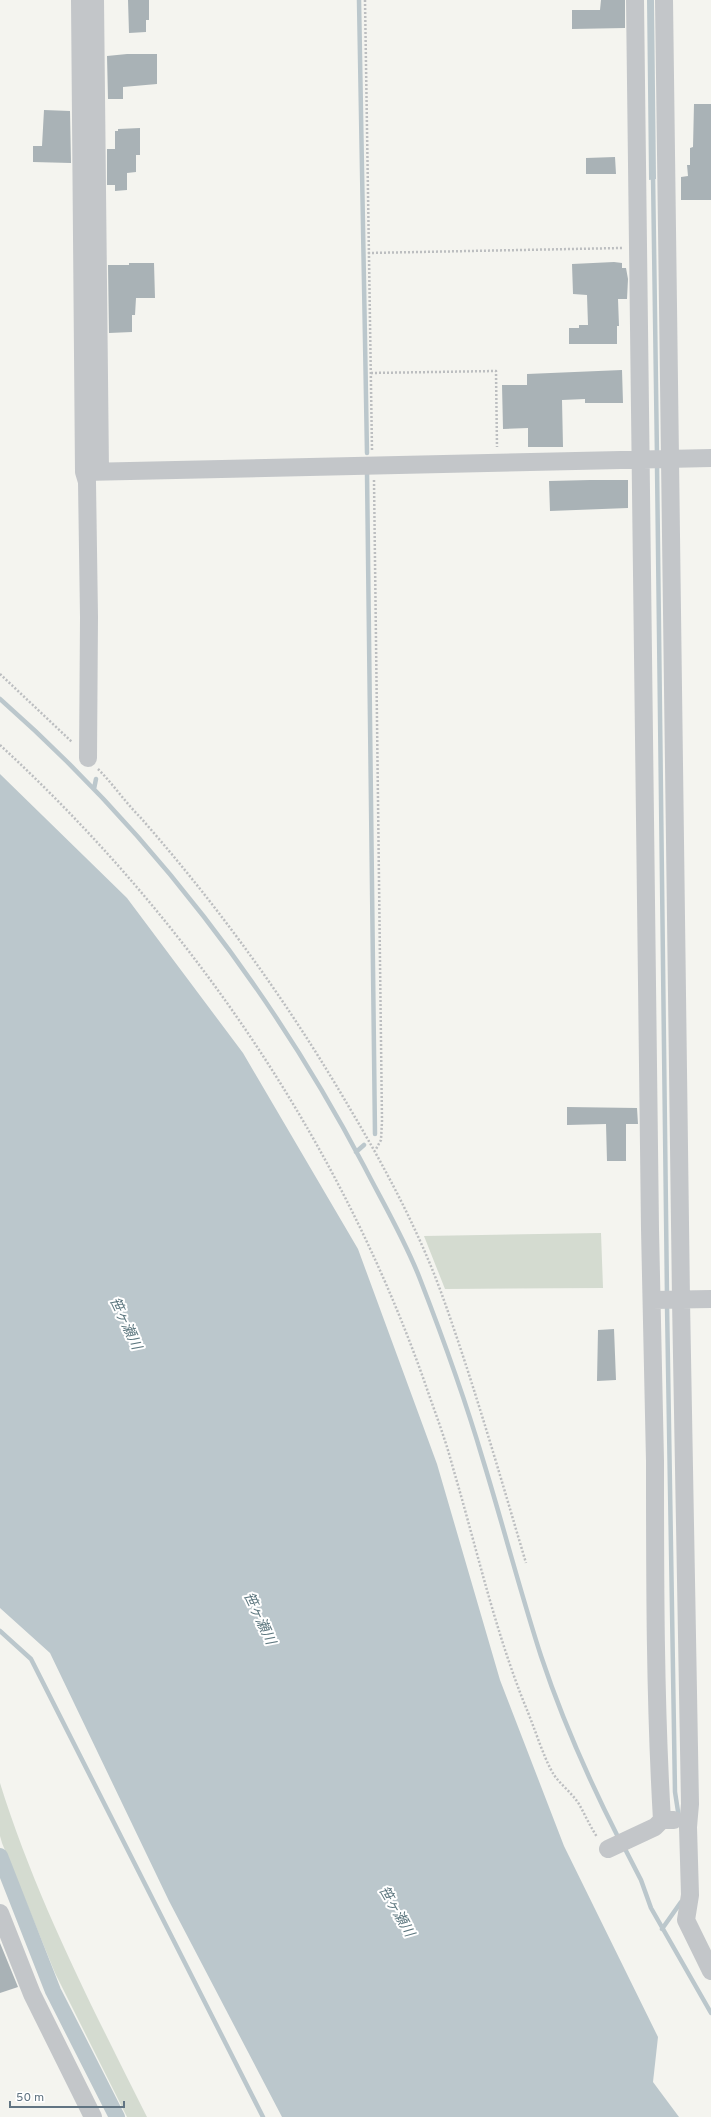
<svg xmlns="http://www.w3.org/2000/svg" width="711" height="2117" font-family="Overpass,'Noto Sans JP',sans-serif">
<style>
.green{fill:#d4dbd0}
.water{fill:#bbc7cc}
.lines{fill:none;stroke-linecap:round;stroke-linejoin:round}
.stream{stroke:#bbc7cc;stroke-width:4.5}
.canal{stroke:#bbc7cc;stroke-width:16}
.building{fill:#a9b2b6}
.path{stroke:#bcbec0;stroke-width:2.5;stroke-dasharray:2 2;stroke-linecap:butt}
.street{stroke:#c3c6c9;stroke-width:18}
.labels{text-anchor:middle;stroke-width:4;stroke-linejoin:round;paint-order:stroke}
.water-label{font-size:14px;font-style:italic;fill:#5d777f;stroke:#fff}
</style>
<rect width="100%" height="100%" fill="#f4f4ef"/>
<path class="green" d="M601 1233 603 1288 445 1289 424 1236Z
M0 1783C36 1899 93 2009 147 2117H127L55 1973 2 1843 0 1836Z"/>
<path class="water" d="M647 0H654L656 179 649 180Z
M0 774 127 898 243 1053 358 1249 437 1464 500 1680 564 1846 658 2037 653 2082 679 2117H282L169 1901 50 1653 0 1608Z"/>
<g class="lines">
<path class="stream" d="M359 0 367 453
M653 174 657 456
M657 464 667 1296
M367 472 375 1134
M0 699C149 830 272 991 364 1166 383 1203 405 1240 420 1279 443 1338 465 1399 483 1460 503 1525 520 1591 541 1656 562 1719 589 1780 619 1839
M94 789 96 779
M356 1152 364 1145
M667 1304 675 1792 679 1818
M0 1631 31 1659 263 2117
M623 1845 641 1880 651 1908 711 2013
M662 1929 681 1902"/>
<path class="canal" d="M0 1856 53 1991 117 2117"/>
</g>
<path class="building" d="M128 0H149V20H146V32L129 33Z
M601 0H625V28L572 29V10H600Z
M127 54H157V84L123 87V99H108L107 56Z
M694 104H711V200H681V177L688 176 687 165H690V148L693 147Z
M44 110 70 111 71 163 33 162V146H42Z
M140 128V155H136V172L127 173V190L115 191V185H107V149H115V131H118V129Z
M615 157 616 174H586V158Z
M614 262 622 263V268H626L628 279 627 299H618L619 326H617V344H569V328H579V325H588L587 295 573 294 572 264Z
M129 263H154L155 298H136L135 315H132V332L109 333 108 265H129Z
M622 370 623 403H585V399L562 400 563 447H528V428L503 429 502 385H527V374Z
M590 480H628V508L550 511 549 481Z
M567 1107 637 1108 638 1124H626V1161H607L606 1124 567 1125Z
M614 1329 616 1380 597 1381 598 1330Z
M0 1943 18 1987 0 1993Z"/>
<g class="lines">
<path class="path" d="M365 0 372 450
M368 253 622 248
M371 373 496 371 497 447
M374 480 382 1121 381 1140 375 1151
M0 674 72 742
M0 745C191 921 342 1144 427 1389 436 1415 446 1441 453 1468 477 1549 495 1632 527 1710 535 1729 544 1759 554 1775 561 1785 572 1793 579 1804 585 1815 590 1826 597 1837
M98 769C113 784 125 802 140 817 219 907 289 1004 349 1107 384 1166 417 1227 441 1292 473 1381 499 1472 526 1563"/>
<path class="street" d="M80 0 84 472 87 482 89 617 88 758
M95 0 100 471
M635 0 650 1229C652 1307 654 1384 655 1461 655 1581 655 1701 662 1820
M664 0 681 1300 690 1804 688 1827 690 1895 686 1920 711 1971
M84 472 711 458
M653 1300 711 1299
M608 1849 655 1827 662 1820H674
M0 1913 32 1994 93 2117"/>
</g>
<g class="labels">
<g class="water-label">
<text transform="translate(126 1323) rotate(65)" y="5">笹ヶ瀬川</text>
<text transform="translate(260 1618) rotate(65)" y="5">笹ヶ瀬川</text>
<text transform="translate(397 1911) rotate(60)" y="5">笹ヶ瀬川</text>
</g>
</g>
<path d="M10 2101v6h114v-6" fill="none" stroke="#617482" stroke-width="2"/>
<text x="16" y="2101" font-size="12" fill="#617482" stroke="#ffffff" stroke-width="3" paint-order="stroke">50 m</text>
</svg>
